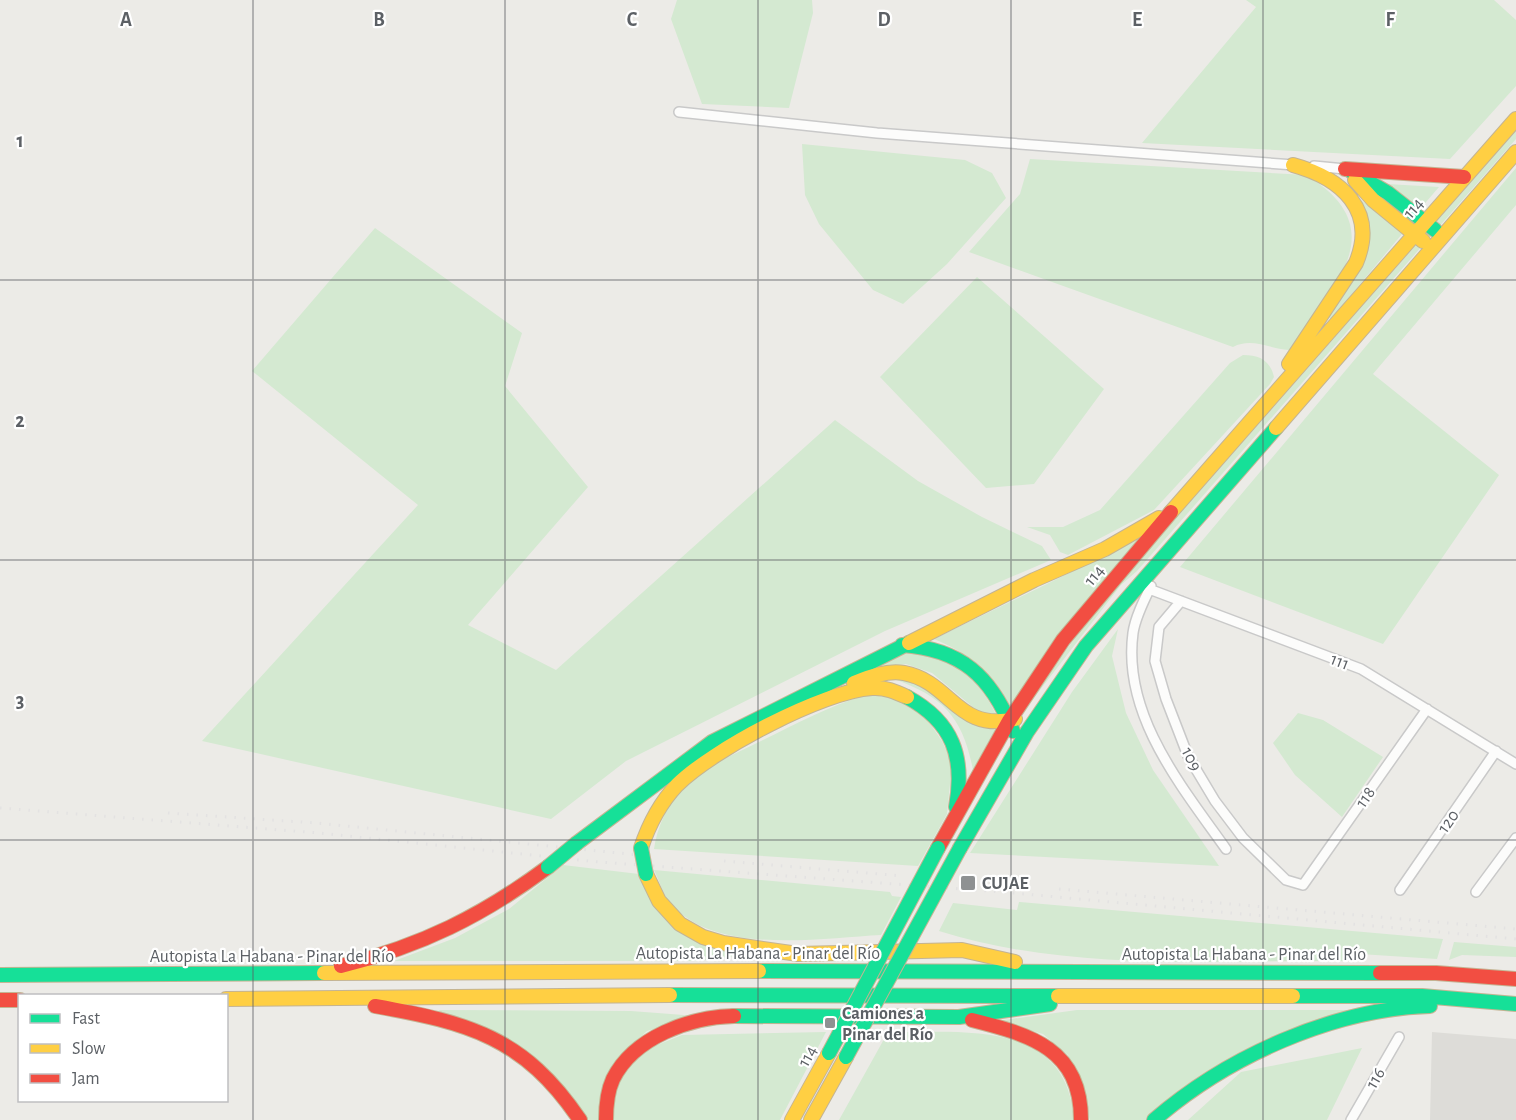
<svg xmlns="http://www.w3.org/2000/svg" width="1516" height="1120" font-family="'Alegreya Sans',sans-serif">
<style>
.industrial{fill:#dddcd8}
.green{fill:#d4e9d1}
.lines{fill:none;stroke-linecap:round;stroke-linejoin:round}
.street-casing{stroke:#c9c9c9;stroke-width:12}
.fast-casing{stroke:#c4b493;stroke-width:16}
.slow-casing{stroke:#c4b493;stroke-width:16}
.jam-casing{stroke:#c4b493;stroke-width:16}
.street{stroke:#fcfcfb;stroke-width:9}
.fast{stroke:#16e098;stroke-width:14}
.slow{stroke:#ffcf43;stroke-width:14}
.jam{stroke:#f24e42;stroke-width:14}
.rail{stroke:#e3e2e2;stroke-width:3;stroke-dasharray:1.5 8;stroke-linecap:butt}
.fast-bridge-casing{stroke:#c4b493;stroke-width:16;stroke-linecap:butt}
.fast-bridge{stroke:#16e098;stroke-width:14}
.grid{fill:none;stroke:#5c6065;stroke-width:1.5;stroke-opacity:0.55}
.poi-dot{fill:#8e9192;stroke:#fff;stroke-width:2}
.labels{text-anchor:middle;stroke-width:4.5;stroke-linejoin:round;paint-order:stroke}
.street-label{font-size:18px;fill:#5c6065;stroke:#fff}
.poi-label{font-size:18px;font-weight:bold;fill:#5c6065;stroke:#fff;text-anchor:start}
.grid-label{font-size:20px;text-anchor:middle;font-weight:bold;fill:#5c6065;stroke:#fff;stroke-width:4.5;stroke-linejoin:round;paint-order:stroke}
</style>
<rect width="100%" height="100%" fill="#ecebe7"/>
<path class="industrial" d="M1432 1032 1516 1039V1120H1430Z"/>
<path class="green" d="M677 0H812L813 13 789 108 702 104 671 19Z
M1246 0H1494L1516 20V86L1450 159 1142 143 1256 7Z
M1516 131V139L1137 571 1121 585 1030 703 1024 707 1098 607Z
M802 144 965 160 992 173 1006 198 947 264 903 304 873 290 819 224 805 195Z
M1030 159 1306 175C1397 230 1331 289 1289 350 1269 349 1252 337 1233 347L969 252 1020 194Z
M1516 168V205L1373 374 1499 475 1383 644 1180 567Z
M1387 184 1439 187 1420 209Z
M1361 200 1402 234 1331 319 1327 316 1360 270Z
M375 228 522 333 505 386 588 487 468 625 556 670 835 420 918 481 982 517 1042 546 1051 560 885 631 626 761 551 819 202 741 418 505 252 371Z
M977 277 1104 389 1034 484 986 488 880 377Z
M1243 355C1259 355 1270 360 1274 377L1270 384 1154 510 1068 555 1060 552 1050 535 1027 527H1063L1100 510 1230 363Z
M1139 539 1010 707C986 669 976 657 934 639Z
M1118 629 1112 656 1126 713 1153 770 1219 866 970 853 1072 692Z
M905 651C914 652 925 652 934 655 962 663 986 691 997 717L980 713 932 673 906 664 868 670Z
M894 679 913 681 995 730 973 770C963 718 944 697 894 679Z
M866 695 891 697 911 706 929 722 942 741 952 763 947 814 918 866 654 849C657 828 667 804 683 788 704 766 735 754 761 741 796 724 829 706 866 695Z
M1298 713 1323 720 1383 757 1342 817 1295 775 1273 743Z
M563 865 639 874C658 927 691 942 743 955L697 961H394L455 938 509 909Z
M654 870 890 892 892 896 901 897 881 935C819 938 715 956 670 903 663 894 659 880 654 870Z
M1019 902H1020L1443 939 1437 959 1360 954 1343 961C1208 960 1070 972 939 931L953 903 1017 910Z
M1454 942 1516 947V957L1462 955 1449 960Z
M438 1010 631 1011 697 1016 647 1031 624 1052 600 1120H587L572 1096Z
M1077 1010H1363L1311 1023 1146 1120H1090L1068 1055 1043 1034 997 1021Z
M826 1032 780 1120H612L613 1102 623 1073 645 1050 682 1035Z
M888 1032C963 1033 1067 1018 1074 1120H839Z
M1362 1048 1327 1120H1188L1241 1072Z"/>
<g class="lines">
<g class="street-casing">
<path id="street" d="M679 112 877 133 1294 165
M1314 166 1345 169
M1151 586C1144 600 1135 618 1133 633 1122 715 1182 787 1226 849
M1149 589 1361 669 1516 764
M1181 601 1159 627 1155 661 1166 699 1188 756 1215 801 1243 838 1286 880 1303 885 1427 709
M1400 890 1496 751
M1476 892 1516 838
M1351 1120 1399 1037"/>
</g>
<g class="fast-casing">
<path id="fast" d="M1352 172 1388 193 1435 230
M902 645C961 649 991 676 1013 731
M907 697C953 722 965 757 956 807
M577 843 712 742 909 643
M960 848 1027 732 1086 646 1276 428
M759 971 1380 973
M0 975 324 973
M670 995 1058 996
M1293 996H1422L1516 1004
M734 1016 959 1017 1050 1004
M1154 1120C1227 1057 1332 1009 1430 1006"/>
</g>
<g class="slow-casing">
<path id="slow" d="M1355 180 1373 200 1423 241
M1289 364 1356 263C1378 210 1341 178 1293 165
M1276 428 1516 152
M1171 512 1516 119
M909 643 1034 580 1105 549 1159 518
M854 683C869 677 887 670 904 673 952 682 957 733 1015 719
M641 848C649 824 659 804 677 785 712 750 823 691 872 688 885 687 896 692 907 697
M646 874 659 901 680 924 703 937 723 943 798 954 962 950 1015 962
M324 973 759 971
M1058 996H1293
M226 999 670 995
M792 1120 829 1053
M811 1120 846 1057"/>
</g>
<g class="jam-casing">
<path id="jam" d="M1345 169 1464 177
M938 848 1009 721 1063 640 1171 512
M341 966C421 946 482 916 548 867
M1380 973H1436L1516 979
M0 1000H20
M375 1006C469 1023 524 1037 580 1120
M972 1020C1031 1035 1081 1049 1081 1120
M606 1120C606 1106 607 1092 613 1079 634 1037 690 1017 734 1016"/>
</g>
<use href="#street" class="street"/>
<use href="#fast" class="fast"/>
<use href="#slow" class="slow"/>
<use href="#jam" class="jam"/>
<path class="rail" d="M0 808 319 833 599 862 1002 892 1516 939
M168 813 316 823 649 856
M724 861 903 876
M1059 889 1516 929"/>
<g class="fast-bridge-casing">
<path id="fast-bridge" d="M641 848 646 874
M548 867 577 843
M829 1053 938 848
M846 1057 960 848"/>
</g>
<use href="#fast-bridge" class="fast-bridge"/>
</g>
<path class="grid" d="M253 0V1120M505 0V1120M758 0V1120M1011 0V1120M1263 0V1120M0 280H1516M0 560H1516M0 840H1516"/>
<g class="poi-dot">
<rect x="960" y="875" width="16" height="16" rx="3"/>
<rect x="824" y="1017" width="12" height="12" rx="3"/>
</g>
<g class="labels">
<g class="street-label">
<text transform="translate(1413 208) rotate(-49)" y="6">114</text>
<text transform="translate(1094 575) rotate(-50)" y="6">114</text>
<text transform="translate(1340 661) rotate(21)" y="6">111</text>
<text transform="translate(1192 759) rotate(63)" y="6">109</text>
<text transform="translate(1365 797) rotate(-55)" y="6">118</text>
<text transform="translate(1448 821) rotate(-55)" y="6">120</text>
<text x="758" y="959">Autopista La Habana - Pinar del Río</text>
<text x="1244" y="960">Autopista La Habana - Pinar del Río</text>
<text x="272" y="962">Autopista La Habana - Pinar del Río</text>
<text transform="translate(807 1056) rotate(-61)" y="6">114</text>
<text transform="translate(1375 1078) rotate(-60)" y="6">116</text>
</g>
<g class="poi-label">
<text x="982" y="889">CUJAE</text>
<text x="842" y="1019">Camiones a<tspan x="842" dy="21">Pinar del Río</tspan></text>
</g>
</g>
<g class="grid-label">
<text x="126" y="26">A</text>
<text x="379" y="26">B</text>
<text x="632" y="26">C</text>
<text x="884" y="26">D</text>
<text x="1137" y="26">E</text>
<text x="1390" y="26">F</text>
<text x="20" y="147">1</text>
<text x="20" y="427">2</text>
<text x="20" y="707">3</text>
</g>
<rect x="18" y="994" width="210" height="108" fill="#ffffff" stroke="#bebfc1" stroke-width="1.5"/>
<rect x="30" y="1014" width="30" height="9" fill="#16e098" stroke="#bebfc1" stroke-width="1.5"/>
<text x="72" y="1024" font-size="18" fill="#5c6065">Fast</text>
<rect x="30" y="1044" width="30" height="9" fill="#ffcf43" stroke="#bebfc1" stroke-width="1.5"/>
<text x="72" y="1054" font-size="18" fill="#5c6065">Slow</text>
<rect x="30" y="1074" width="30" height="9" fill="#f24e42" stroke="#bebfc1" stroke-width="1.5"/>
<text x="72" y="1084" font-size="18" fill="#5c6065">Jam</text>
</svg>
